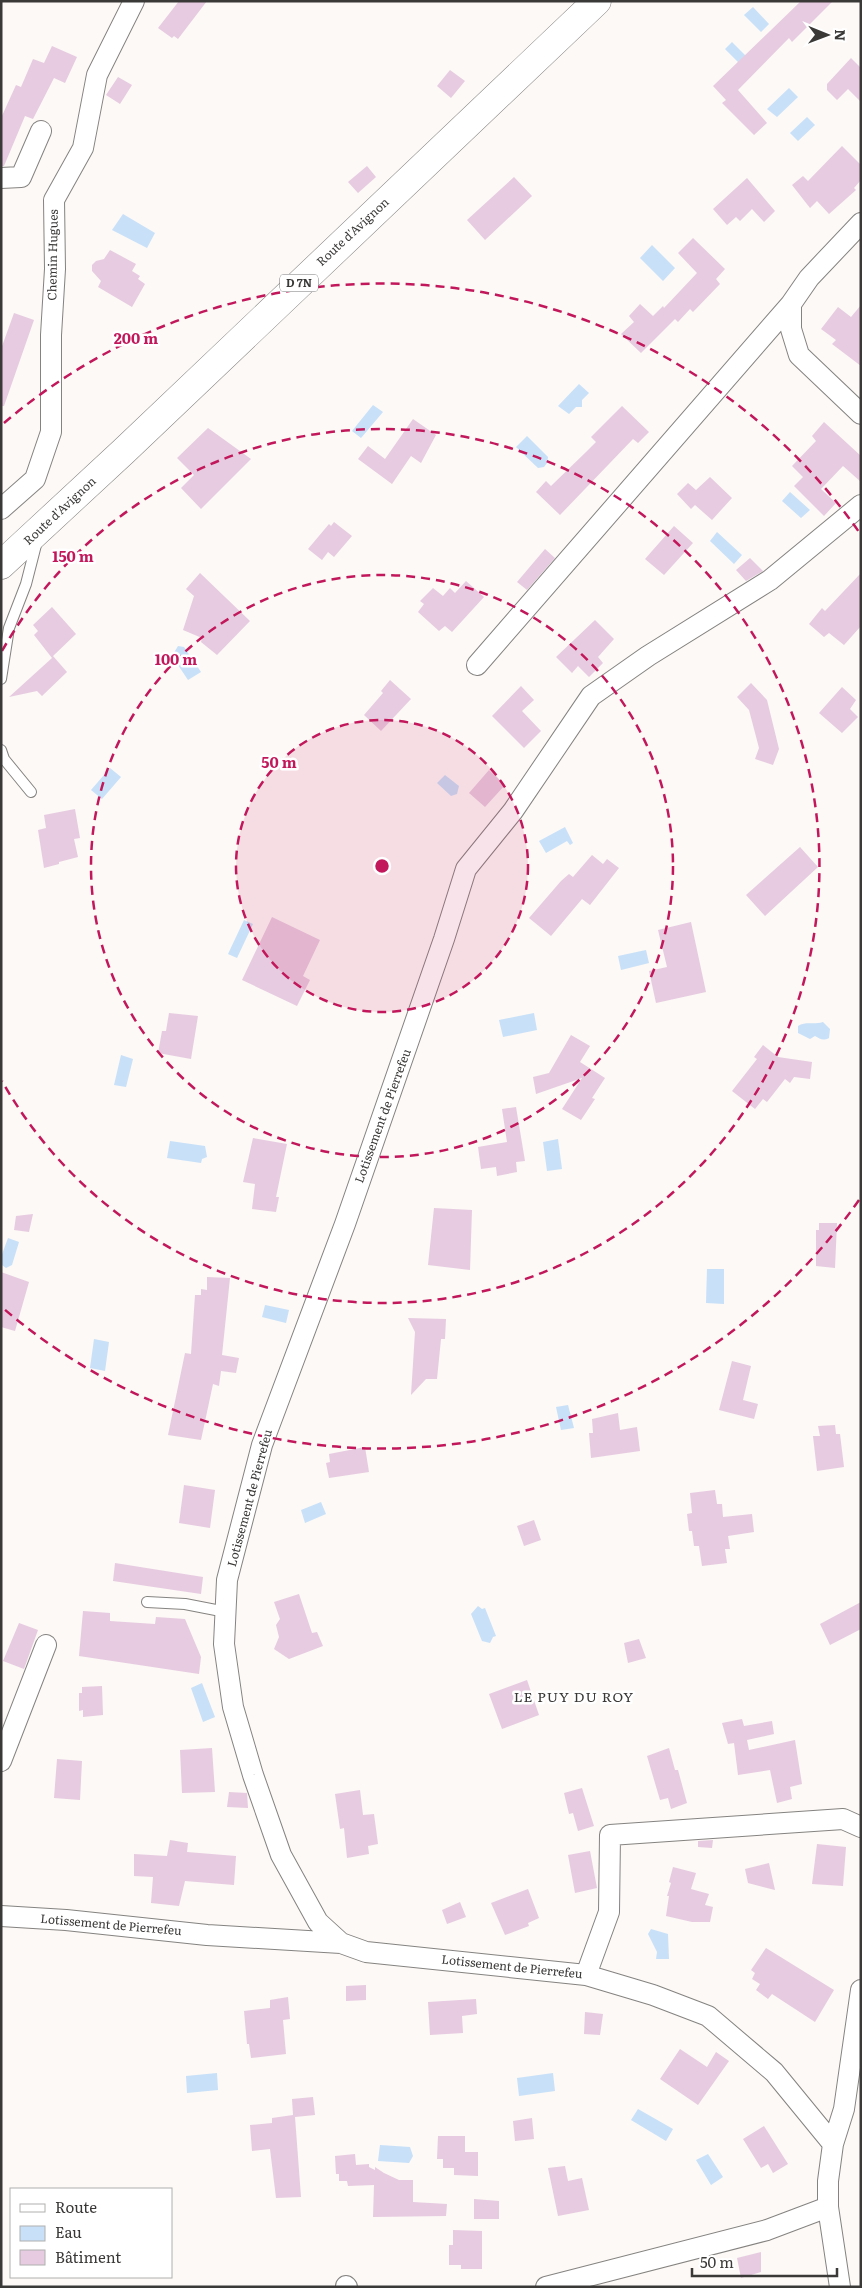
<svg xmlns="http://www.w3.org/2000/svg" width="862" height="2288" font-family="Literata,serif">
<style>
.water{fill:#c8e0f8}
.building{fill:#e7cbe0}
.lines{fill:none;stroke-linecap:round;stroke-linejoin:round}
.lane-casing{stroke:#858381;stroke-width:12}
.street-casing{stroke:#858381;stroke-width:22}
.primary-casing{stroke:#858381;stroke-width:29}
.lane{stroke:#fff;stroke-width:10}
.street{stroke:#fff;stroke-width:20}
.primary{stroke:#fff;stroke-width:28}
.ring{fill:none;stroke:#c2185b;stroke-width:2.5;stroke-dasharray:9 6}
.labels{text-anchor:middle;stroke-width:5;stroke-linejoin:round;paint-order:stroke}
.shield{fill:#fff;stroke:#757474;stroke-width:1}
.shield-label{font-size:11px;font-weight:bold;fill:#3a3938}
.street-label{font-size:12px;fill:#3a3938;stroke:#fff}
.neighbourhood-label{font-size:14px;letter-spacing:1px;fill:#3a3938;stroke:#fff}
.centre{fill:#c2185b;stroke:#fff;stroke-width:2.5}
.ring-label{font-size:15px;text-anchor:middle;font-weight:bold;fill:#c2185b;stroke:#fff;stroke-width:5;stroke-linejoin:round;paint-order:stroke}
</style>
<rect width="100%" height="100%" fill="#fcf9f6"/>
<path class="water" d="M753 7 769 24 761 32 744 15Z
M732 42 746 56 739 63 725 49Z
M789 88 798 97 777 117 767 109Z
M807 117 815 125 798 141 790 133Z
M123 214 155 233 147 248 112 230Z
M652 245 675 268 663 281 640 258Z
M579 384 589 393 582 400V407H576L569 414 558 406Z
M373 405 383 412 361 438 352 431Z
M527 436 548 457 547 463 544 467 538 468 516 447Z
M790 492 810 510 801 518 782 501Z
M717 532 742 555 734 564 710 541Z
M178 646 184 647 201 672 188 680 172 656Z
M110 768 121 777 102 799 91 790Z
M445 775 459 786 457 794 451 796 437 783Z
M565 827 573 843 570 845 567 841 546 853 539 841Z
M244 920 253 924 237 958 228 954Z
M646 950 649 963 621 970 618 956Z
M534 1013 537 1030 503 1037 499 1020Z
M823 1022 830 1029 829 1038C823 1041 820 1039 815 1036L810 1039 798 1033V1026C805 1021 814 1025 823 1022Z
M121 1055 133 1059 126 1087 114 1085Z
M558 1139 562 1169 547 1171 543 1142Z
M170 1141 205 1146 207 1157 202 1159 201 1163 167 1158Z
M8 1238 19 1242 12 1265 6 1268 2 1265 1 1257Z
M707 1269H724V1304L706 1303Z
M265 1305 289 1310 286 1323 262 1317Z
M94 1339 109 1342 105 1371 90 1368Z
M568 1405 574 1428 561 1430 556 1407Z
M321 1502 326 1514 305 1523 301 1510Z
M478 1606 482 1609 485 1608 496 1636 493 1637 490 1643 482 1641 471 1614Z
M202 1683 215 1717 203 1722 191 1688Z
M651 1929 668 1934 669 1959H656L657 1952 648 1934Z
M217 2073 218 2090 187 2093 186 2076Z
M553 2073 555 2091 519 2096 517 2078Z
M638 2109 673 2129 666 2141 631 2120Z
M380 2145 410 2147 413 2156 409 2163 378 2161Z
M708 2154 723 2177 711 2185 696 2160Z"/>
<path class="building" d="M179 1H207L178 39 174 36 172 38 158 28Z
M801 1H833L792 42 789 38 738 90 767 123 754 135 722 103 726 100 713 86Z
M52 46 77 57 65 83 54 78 33 119 25 116 4 166H1V118L16 85 21 87 33 59 44 63Z
M851 58 861 68V102L848 89 837 100 827 90V84Z
M450 70 465 81 451 98 437 86Z
M118 77 132 85 120 104 106 95Z
M842 146 861 165V180L854 188 856 190 829 214 817 201 810 208 792 185 803 176 808 181Z
M367 166 376 177 358 193 348 182Z
M514 177 532 196 485 240 467 220Z
M747 178 775 211 764 222 752 209 740 221 736 217 727 225 713 209Z
M693 238 725 269 716 279 720 284 693 312 690 309 678 322 675 319 641 353 621 334 634 322 629 316 640 304 653 316 663 306 664 308 697 273 678 253Z
M110 250 136 264 132 271 140 276 138 279 145 284 132 307 98 287 101 281 92 271V265L96 261 104 259Z
M861 305V366L832 344 836 340 821 329 838 307 851 317Z
M14 313 34 320 4 406H1V349Z
M622 406 649 432 638 443 633 439 560 515 536 492 546 481 551 486 586 452 596 442 591 437Z
M413 419 436 435 421 463 411 456 392 484 358 459 368 446 385 459Z
M824 422 861 456V482L843 466 821 489 836 503 824 516 794 486 803 477 792 466 816 441 812 436Z
M208 428 251 459 201 509 181 488 194 475 177 458Z
M710 477 732 498 712 520 695 505 691 509 677 494 688 483 696 490Z
M334 522 352 536 334 557 328 552 322 560 308 549 329 524 331 526Z
M674 526 693 543 664 575 645 559Z
M545 549 555 558 527 590 517 582Z
M750 558 763 571 746 581 736 570Z
M200 573 250 621 217 655 201 642 202 638 183 630 194 596 186 589Z
M861 573V626L844 645 829 633 824 637 809 624 822 608 825 611Z
M466 581 484 597 452 632 445 626 439 631 418 612 424 604 420 601 433 588 443 596 450 588 455 593Z
M52 607 76 634 53 656 67 672 42 696 37 691 9 697 52 658 34 635 38 631 33 625Z
M595 620 614 639 598 657 603 663 589 677 578 666 572 673 556 657Z
M390 680 411 699 381 731 364 715 383 693 381 691Z
M751 683 767 700 779 749 773 765 755 759 759 748 749 710 737 697Z
M521 686 534 700 522 711 541 731 524 748 492 716Z
M842 687 856 700 850 709 858 717 842 733 819 713Z
M489 770 505 785 485 807 469 793Z
M75 809 80 838 74 839 78 857 59 862V864L44 868 38 830 46 828 44 815Z
M800 847 818 867 765 916 746 895Z
M592 855 603 864 607 859 619 868 590 905 582 899 551 936 529 918 561 881 569 874 573 877Z
M272 917 320 940 303 976 310 980 297 1006 242 980Z
M691 922 706 992 656 1003 649 971 667 967 658 930Z
M169 1013 198 1016 191 1059 158 1053 162 1031H166Z
M571 1035 590 1046 580 1062 605 1078 592 1098 595 1099 581 1120 562 1109 582 1078 536 1094 533 1077 549 1073Z
M763 1045 778 1057 812 1062 810 1079 794 1077 790 1083 785 1079 767 1102 763 1099 755 1109 732 1091 757 1059 754 1057Z
M516 1107 525 1161 516 1162 517 1172 497 1176 496 1167 481 1169 478 1147 507 1142 502 1109Z
M253 1138 287 1144 276 1197H279L276 1212 252 1209 255 1184 243 1182Z
M434 1208 472 1210 470 1270 428 1265Z
M33 1214 29 1232 14 1230 16 1216Z
M819 1223H837L835 1268 816 1266V1230H819Z
M1 1272 29 1282 15 1331 1 1327Z
M207 1277 230 1278 222 1355 239 1358 236 1373 221 1371 219 1386 213 1384 201 1440 168 1435 185 1353 191 1354 195 1295H201V1289L207 1290Z
M408 1318 446 1319 445 1339H441L437 1379H426L411 1395 415 1332Z
M732 1361 751 1366 743 1400 758 1404 754 1419 719 1410Z
M618 1413 620 1430 637 1427 640 1451 591 1458 589 1433H593L592 1419Z
M835 1425 836 1434H840L844 1467 817 1471 813 1436H820L818 1426Z
M365 1447 369 1472 329 1478 326 1463 330 1462 329 1454Z
M184 1485 215 1490 210 1528 179 1523Z
M715 1490 717 1504H722L723 1517 752 1514 754 1532 728 1536 730 1549H725L727 1563 702 1566 699 1546H694L692 1531H689L687 1514 692 1513 690 1493Z
M534 1520 541 1540 524 1546 517 1526Z
M115 1563 203 1577 201 1594 113 1581Z
M299 1594 312 1633 317 1632 323 1646 289 1659 274 1649 279 1637 276 1625 280 1619 274 1602Z
M861 1602V1629L830 1645 820 1624Z
M83 1611 110 1613V1621L155 1624 156 1617 185 1619 201 1657 199 1674 79 1656Z
M19 1623 38 1630 24 1669 3 1661Z
M639 1639 646 1658 628 1663 624 1643Z
M527 1680 539 1715 502 1729 489 1694Z
M102 1686 103 1715 83 1717V1710L79 1711V1693H82V1687Z
M742 1719 744 1726 772 1721 774 1734 747 1740 749 1750 795 1740 802 1784 790 1787 792 1799 777 1803 770 1770 738 1775 734 1743 728 1744 722 1723Z
M212 1748 215 1792 182 1793 180 1750Z
M669 1748 675 1770H678L687 1803 671 1809 668 1798 660 1800 647 1756Z
M57 1759 82 1761 80 1800 54 1798Z
M582 1788 594 1826 578 1831 573 1813 569 1814 564 1793Z
M360 1790 363 1815 374 1814 378 1844 368 1846 369 1854 347 1858 344 1828 340 1829 335 1794Z
M229 1792 247 1793 248 1808 227 1807Z
M170 1840 188 1843 187 1852 236 1856 234 1885 185 1881 179 1906 151 1903 153 1877 134 1876V1854L167 1856Z
M713 1840 712 1848 698 1847V1841Z
M817 1844 846 1847 843 1886 812 1884Z
M590 1851 597 1888 575 1893 568 1855Z
M769 1863 775 1890 748 1883 745 1869Z
M673 1867 696 1873 691 1889 709 1894 705 1905 713 1907 710 1922H692L666 1916 669 1896H667L671 1883 669 1882Z
M528 1889 539 1918 528 1923 529 1926 505 1935 491 1903Z
M460 1902 466 1917 447 1924 442 1910Z
M766 1948 834 1990 815 2022 772 1994 768 1999 756 1990 760 1984 752 1979 755 1973 751 1970Z
M366 1985V2000L346 2001V1986Z
M288 1997 290 2019 283 2020 286 2054 251 2058 249 2044H247L244 2011 270 2008V2000Z
M476 1999 477 2014 462 2016 463 2033 430 2035 428 2002Z
M585 2012 603 2014 600 2035 584 2034Z
M680 2049 707 2067 716 2052 729 2061 698 2105 660 2079Z
M313 2097 315 2115 295 2117 301 2197 276 2198 270 2149 252 2151 250 2125 272 2123V2118L293 2115 292 2099Z
M532 2118 534 2139 515 2141 513 2121Z
M764 2126 788 2164 773 2173 768 2164 761 2168 743 2139Z
M438 2136H465V2152H478V2176L454 2175V2168H443V2159H437Z
M355 2154 356 2165 369 2164V2167L375 2170V2167L384 2173 399 2180H413V2202L447 2204 446 2216 373 2217 374 2185 348 2186 347 2181H339V2174H336L335 2156Z
M565 2166 568 2181 582 2178 589 2210 558 2216 548 2168Z
M474 2199 499 2201V2219H474Z
M453 2230 482 2231V2269H461V2265H449V2245H453Z
M761 2252V2272L741 2278 737 2258Z"/>
<g class="lines">
<g class="lane-casing">
<path id="lane" d="M1 679 9 628 26 584 37 541
M1 750 4 759 31 792
M147 1602 185 1604 226 1612"/>
</g>
<g class="street-casing">
<path id="street" d="M1 178 21 177 41 131
M861 223 809 278 791 304V329L799 355 861 414
M1 509 35 479 51 432V335L55 269 54 200 83 148 97 75 134 1
M477 665 791 304
M1 1761 46 1645
M1 1916 66 1920 207 1935 341 1943
M586 1975 609 1912 610 1835 843 1819 861 1827
M833 2144 774 2072 708 2016 653 1995 586 1975 366 1952 341 1943 318 1922 281 1855 253 1775 233 1707 224 1644 227 1580 262 1445 345 1224 444 939 466 869 513 811 591 696 648 656 770 580 861 505
M346 2286 347 2287
M546 2287 767 2230 828 2207
M840 2287 828 2207V2181L833 2144 844 2109 861 1990"/>
</g>
<g class="primary-casing">
<path id="primary" d="M1 565 124 451 597 1"/>
</g>
<use href="#lane" class="lane"/>
<use href="#street" class="street"/>
<use href="#primary" class="primary"/>
</g>
<circle cx="382" cy="866" r="146" fill="#c2185b" fill-opacity=".12"/>
<g class="ring">
<circle cx="382" cy="866" r="146"/>
<circle cx="382" cy="866" r="291"/>
<path d="M2 651A437 437 0 1 1 2 1081"/>
<path d="M859 1200A582 582 0 0 1 4 1309M4 423A582 582 0 0 1 859 532"/>
</g>
<g class="labels">
<rect class="shield" x="280" y="274.5" width="38" height="17" rx="4"/>
<g class="shield-label">
<text x="299" y="287">D 7N</text>
</g>
<g class="street-label">
<text transform="translate(353 232) rotate(-43)" y="4">Route d'Avignon</text>
<text transform="translate(53 255) rotate(-89)" y="4">Chemin Hugues</text>
<text transform="translate(60 511) rotate(-43)" y="4">Route d'Avignon</text>
<text transform="translate(383 1116) rotate(-70)" y="4">Lotissement de Pierrefeu</text>
<text transform="translate(250 1498) rotate(-75)" y="4">Lotissement de Pierrefeu</text>
<text transform="translate(111 1925) rotate(5)" y="4">Lotissement de Pierrefeu</text>
<text transform="translate(512 1967) rotate(6)" y="4">Lotissement de Pierrefeu</text>
</g>
<g class="neighbourhood-label">
<text x="574" y="1702">LE PUY DU ROY</text>
</g>
</g>
<circle cx="382" cy="866" r="8" class="centre"/>
<g class="ring-label">
<text x="136" y="344">200 m</text>
<text x="73" y="562">150 m</text>
<text x="176" y="665">100 m</text>
<text x="279" y="768">50 m</text>
</g>
<rect width="862" height="2288" fill="none" stroke="#3a3938" stroke-width="5"/>
<rect x="10" y="2188" width="162" height="90" fill="#ffffff" stroke="#b0b0af"/>
<rect x="20" y="2204" width="25" height="8" fill="#ffffff" stroke="#b0b0af"/>
<text x="55" y="2213" font-size="15" fill="#3a3938">Route</text>
<rect x="20" y="2226" width="25" height="15" fill="#c8e0f8" stroke="#b0b0af"/>
<text x="55" y="2238" font-size="15" fill="#3a3938">Eau</text>
<rect x="20" y="2250" width="25" height="15" fill="#e7cbe0" stroke="#b0b0af"/>
<text x="55" y="2263" font-size="15" fill="#3a3938">Bâtiment</text>
<g transform="translate(827 35) rotate(91)" stroke="#ffffff" stroke-width="4" paint-order="stroke">
<path d="M0-4L9 19L0 12L-9 19Z" fill="#3a3938"/>
<text y="-8" font-size="14" font-weight="bold" text-anchor="middle" fill="#3a3938">N</text>
</g>
<path d="M692 2268v8h145v-8" fill="none" stroke="#3a3938" stroke-width="2.5"/>
<text x="700" y="2268" font-size="15" fill="#3a3938" stroke="#ffffff" stroke-width="4" paint-order="stroke">50 m</text>
</svg>
